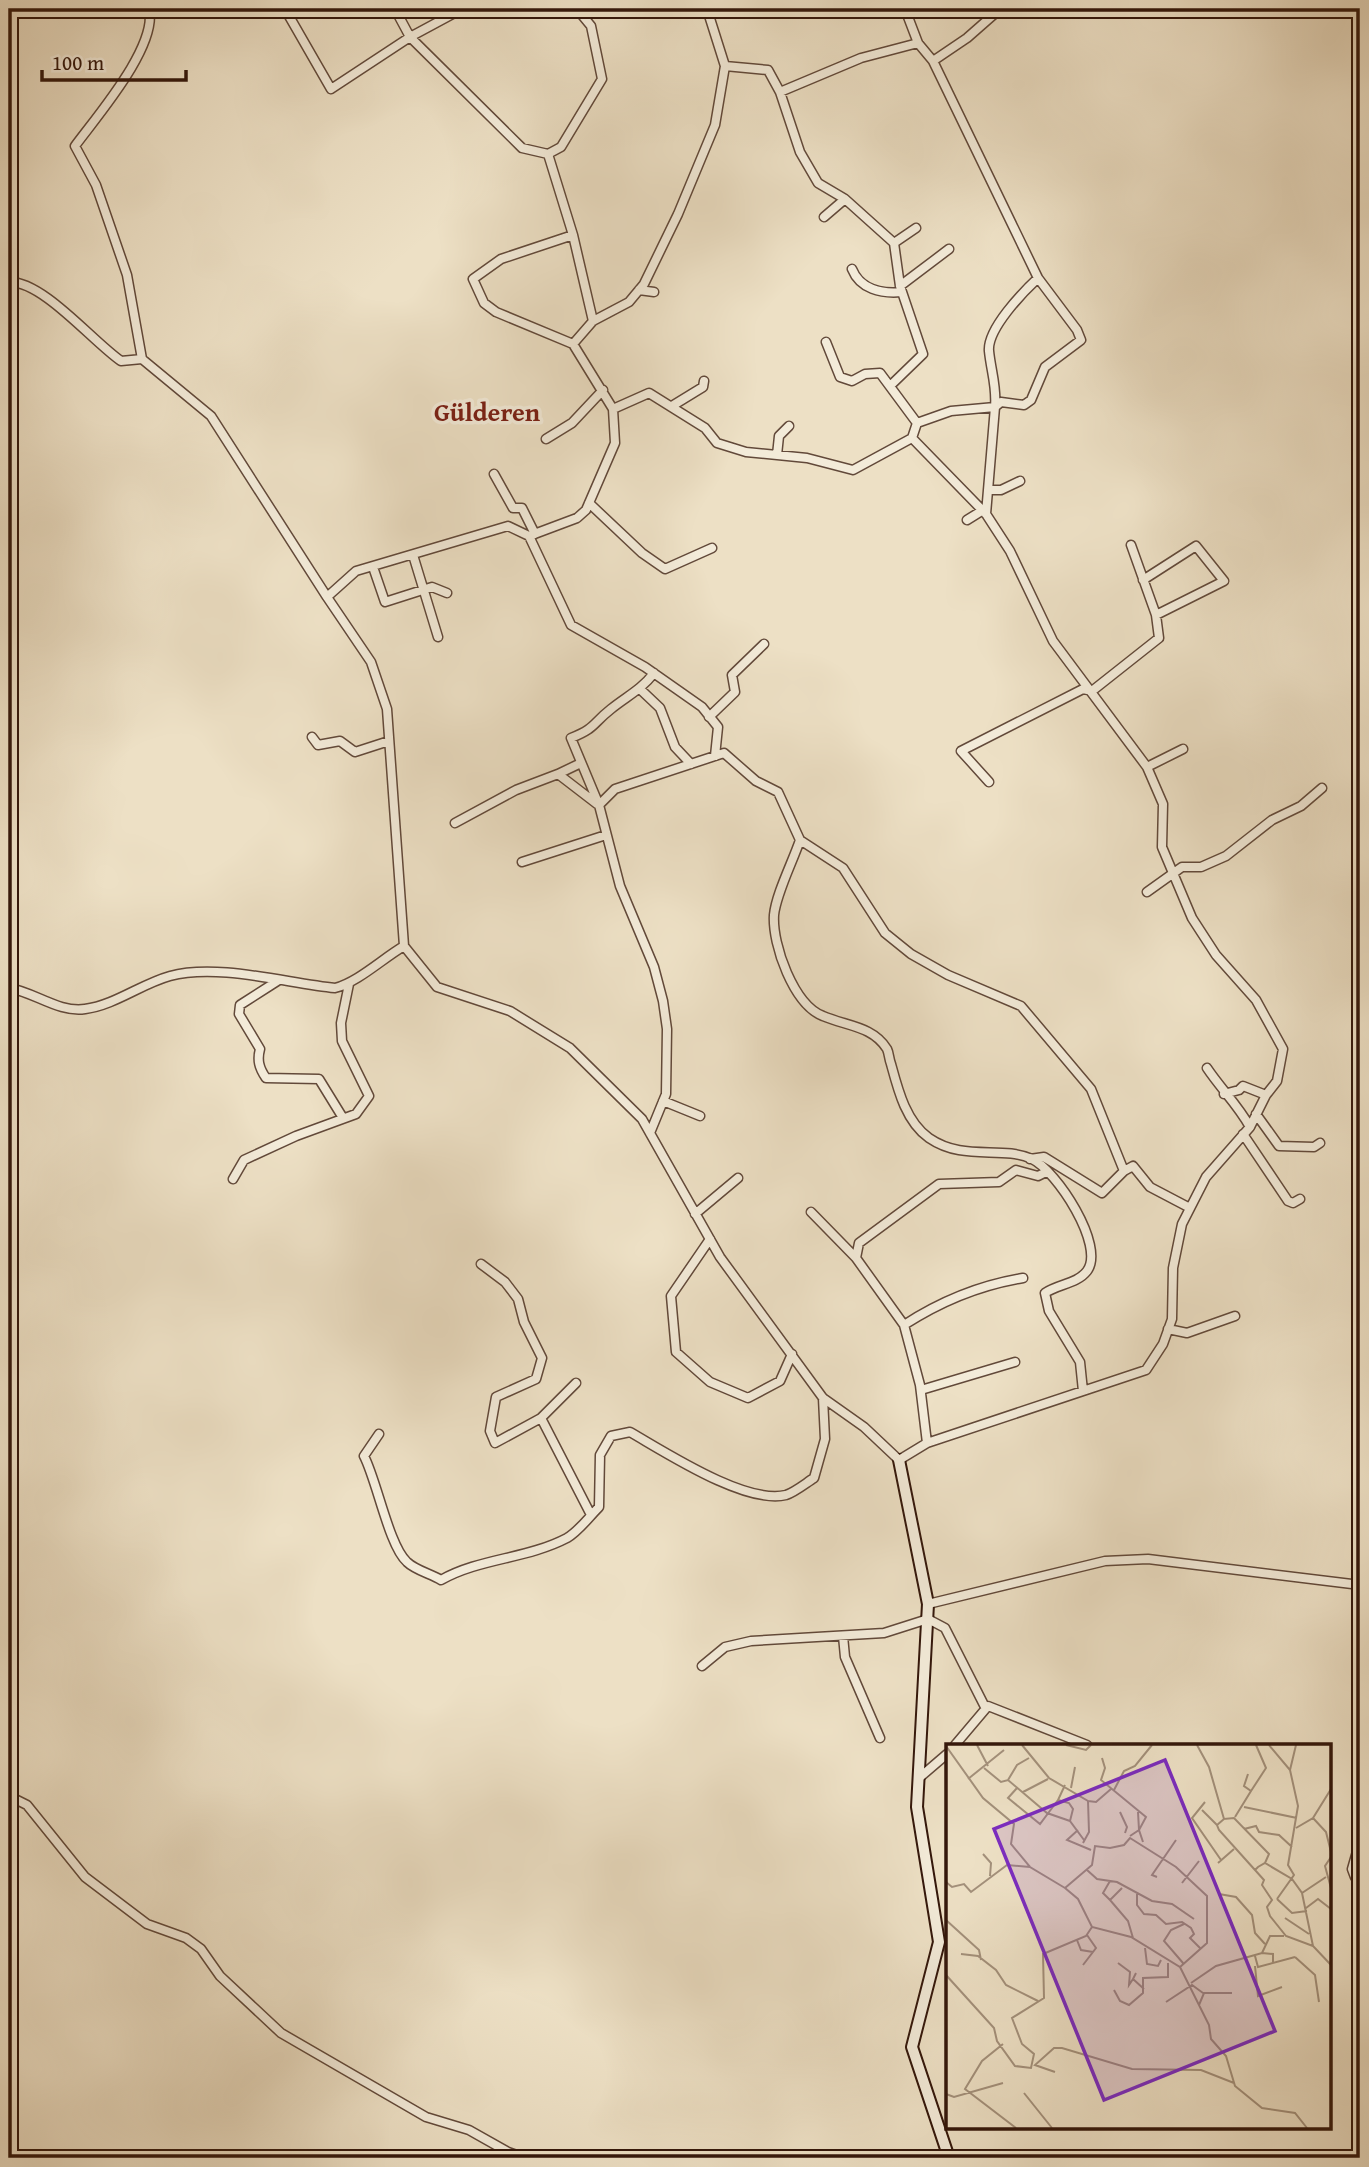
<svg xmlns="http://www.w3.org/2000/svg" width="1369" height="2167" font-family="'Gentium Book Plus',serif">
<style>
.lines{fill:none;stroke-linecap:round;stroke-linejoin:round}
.street-casing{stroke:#62493a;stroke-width:11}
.secondary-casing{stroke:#34170b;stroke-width:14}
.street{stroke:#f3ebd9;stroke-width:8}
.secondary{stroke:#f3ebd9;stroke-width:10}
.labels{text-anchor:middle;stroke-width:7;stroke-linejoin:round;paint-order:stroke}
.quarter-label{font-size:26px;font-weight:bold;fill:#7a1f14;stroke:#f3ebd9}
.inset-road{fill:none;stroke:#a3907b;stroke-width:2}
.view{fill:#7b2cbf;fill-opacity:0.15;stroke:#7b2cbf;stroke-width:3.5}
.inset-edge{fill:none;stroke:#34170b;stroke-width:3.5}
</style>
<rect width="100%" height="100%" fill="#ede0c5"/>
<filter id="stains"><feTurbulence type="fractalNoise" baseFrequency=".00286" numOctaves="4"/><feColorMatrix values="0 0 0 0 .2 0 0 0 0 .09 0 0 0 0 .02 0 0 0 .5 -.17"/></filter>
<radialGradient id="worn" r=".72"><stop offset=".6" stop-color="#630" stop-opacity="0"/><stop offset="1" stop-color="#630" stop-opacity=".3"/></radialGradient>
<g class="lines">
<g class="street-casing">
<path id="street" d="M149 9C158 46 97 116 75 146L96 185 127 275 142 359 211 416 327 597
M285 9 331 89 410 37 462 9
M395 9 410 37 522 148 548 154
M577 9 591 26 602 79 561 147 548 154 573 235 593 321
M905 9 918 43 933 61 1038 278 1077 330 1081 340 1045 367 1031 400 1024 405 1001 402 995 407 986 514
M933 61 967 38 1000 9
M725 66 768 70 780 92 861 58 918 43
M780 92 800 152 818 183 845 199
M824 217 845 199 894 243
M573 235 501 259 473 279 484 303 496 312 573 344 613 409
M852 269C860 289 881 294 902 292
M9 282C43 281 92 341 121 361L142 359
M900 286 949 249
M639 290 654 292
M826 342 840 377 852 381 865 374 880 373 917 423
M573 344 593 321 629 302 644 284 678 214 715 125 725 66 707 9
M891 385 923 354 900 286 894 243 916 228
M649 393 705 428 717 443 746 452 807 458 853 470 912 438 986 514 1010 551 1053 641 1147 767 1163 804 1162 847 1192 918 1216 955 1256 1000 1283 1049 1277 1081 1266 1095 1250 1127 1206 1177 1182 1224 1173 1268 1172 1319 1163 1344 1146 1370 927 1443 899 1460 864 1427 823 1398 720 1257 642 1119 570 1048 510 1011 437 987 404 946 387 709 371 662 327 597 356 571 508 526 529 536 577 518 586 510 615 443 613 409Z
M672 406 703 387 704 381
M912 438 917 423 951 411 995 407C997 387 991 371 989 351 987 329 1023 292 1038 278
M546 439 572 423 603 390
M777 455 779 436 789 426
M494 474 513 508H522L535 534
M989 490H1001L1020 481
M589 503 642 553 665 569 712 548
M967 520 983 510
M529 536 571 625 645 667 702 707 718 727 715 756
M413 555 438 637
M373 567 385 602 432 587 447 593
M1143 580 1196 546 1224 581 1156 615
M641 690 660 708 675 747 691 764
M709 717 735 692 732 675 764 644
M312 737 318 745 340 741 355 752 389 741
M1147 767 1183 749
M558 774 581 763
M989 782 961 751 1083 689 1092 691 1159 638 1156 615 1131 545
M599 805 571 738C596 728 592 724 611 709 627 696 641 690 654 673
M455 823 516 790 558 774 597 804
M800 840C793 861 776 894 774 915 772 945 794 1005 823 1016 846 1026 873 1026 887 1049 889 1053 889 1059 891 1064 898 1090 906 1122 929 1138 964 1162 1001 1145 1032 1159 1056 1170 1106 1246 1087 1271 1077 1284 1058 1284 1045 1293L1049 1311 1080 1362 1083 1391
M522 862 606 835
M1147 892 1182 867H1201L1226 856 1272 820 1301 806 1322 788
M279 980 240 1005 239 1014 260 1049C257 1060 259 1068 266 1078L319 1079 343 1118
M9 988C34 992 59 1013 85 1009 115 1005 141 984 170 976 217 963 286 983 335 988 358 982 382 959 404 946
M1207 1068C1221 1089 1238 1105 1250 1127
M1224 1094 1239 1090 1243 1086 1266 1095
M663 1101 700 1116
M1256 1114 1279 1146 1314 1147 1320 1143
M650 1133 666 1094 667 1029 663 1001 654 967 620 886 599 805 615 789 724 753 756 781 778 792 800 840 843 868 885 933 911 954 948 975 1021 1006 1091 1089 1124 1171
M1243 1134 1288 1201 1293 1203 1300 1199
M1030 1159 1044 1157 1102 1193 1124 1171 1133 1166 1150 1187 1190 1208
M233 1179 244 1160 296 1136 356 1114 369 1096 342 1041 341 1023 349 984
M811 1212 856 1258
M695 1214 738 1178
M710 1239 671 1296 676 1352 710 1382 748 1398 780 1381 792 1354
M481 1264 505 1282 518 1299 524 1322 542 1358 536 1379 496 1397 490 1431 495 1443 541 1418
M904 1325C941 1301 980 1285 1023 1278
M1168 1329 1187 1333 1235 1316
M576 1383 541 1418 591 1515
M921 1390 1015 1362
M379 1434 364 1456C377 1481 389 1546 407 1562 415 1570 431 1574 441 1580 480 1558 527 1559 567 1538 579 1531 589 1517 599 1507L600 1455 611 1436 630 1432C665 1452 746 1505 786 1495 795 1492 806 1483 814 1478L825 1439 823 1398
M927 1443 920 1385 904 1325 856 1258 859 1243 939 1184 999 1182 1016 1170 1038 1176 1046 1172
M928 1604 1105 1561 1148 1559 1360 1585
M843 1636 845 1657 880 1738
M702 1666 725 1647 751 1641 884 1633 928 1619 945 1628 985 1707
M955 1745 988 1706 1087 1745
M919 1778 947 1754
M9 1796 27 1805 85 1877 147 1924 186 1938 201 1949 220 1976 281 2033 426 2117 469 2130 508 2152 525 2158
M1360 1841 1352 1869 1355 1877H1360"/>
</g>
<g class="secondary-casing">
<path id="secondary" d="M899 1460 928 1604 917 1807 939 1942 912 2047 949 2158"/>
</g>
<use href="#street" class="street"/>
<use href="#secondary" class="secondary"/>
</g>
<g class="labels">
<g class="quarter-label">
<text x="487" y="421">Gülderen</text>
</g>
</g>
<g transform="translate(946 1744)">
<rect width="385" height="385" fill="#ede0c5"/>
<path class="inset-road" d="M31 1 42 22M76 1 103 34 142 57 143 88 137 99M120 1 140 6 145 1M251 1 263 23 278 75 288 74 323 110 319 119M323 1 344 26 352 62 342 121 348 131 331 155M0 2 37 54 68 80 65 100 84 123 119 144M156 14 159 24 155 36 200 73 193 86 197 98M38 24 55 38 62 36 101 69 124 77M344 26 350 1M22 35 58 6M62 36 71 21 83 14M119 41 112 56 123 59 127 65 124 77 138 96M71 44 62 54 94 80 112 56M125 44 129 23M168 46 178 27 189 22 206 1M305 47 320 24 310 1M77 48 102 35M142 57 150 58 165 45M259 58 246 74 275 116M298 63 351 74M256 66 271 81M174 68 181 83 179 89M289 73 305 47 298 42 302 30M367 74 380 88 385 108M278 75 271 81 273 86 309 126M350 84 367 74 385 45M298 85 310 82 313 88 333 91 346 103M132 86 121 96 145 106M184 92 193 86 192 68M184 94 230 123 261 152V199L234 223 185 193 146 183 132 155 119 144 146 121 149 102 164 104 178 101ZM37 110 45 119 44 132M385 113 379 122 385 144M272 119 288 105M141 126 151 135 171 138 206 157 226 160 248 175M211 133 206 131 230 96M0 138 6 143 18 140 25 148 61 121 84 123M236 139 253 117M176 144 164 156 182 177 187 194M356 149 380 133M191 150V161L198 170 210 171 220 180 236 178 245 184 248 190 244 194 254 204M273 150 290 153 306 171 309 189 319 200M331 155 346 169 361 167M164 156 157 149 164 137M360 164 372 155 385 165M339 174 363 190M0 176 33 206 35 216M131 196 135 206 147 208M367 202 340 192 324 172 321 163 326 156 316 141 318 136 309 126 312 123 319 119 346 135 356 149 367 202 385 221M199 204 201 220 212 222 215 216M316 209 324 192H338M15 210 32 212 50 226 60 241 92 257M309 212 312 223 349 213M349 213 369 231 373 258M172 219 184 228 183 241 187 235M237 219 218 197 225 186 238 180M137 221 150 204 141 191M309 222 312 252 336 243M234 223 263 281 265 295 280 312 289 342 316 364 349 369 361 384M190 229 187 235 198 245M0 231 48 284 51 297 69 322 85 324 88 310 76 300 66 274 98 254 97 210 140 192 146 183M245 239 270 222 316 209 327 210V218M168 246 174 257 183 261 197 249V234L222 233V219M220 258 246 241 257 249M253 261 258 249H286M57 300 36 317 19 345 70 384M109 328 89 321 108 304H116L186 325 255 326 288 339M78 349 106 384M0 350 8 353 57 339"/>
<path class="view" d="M219 16 329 287 158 356 48 85Z"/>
<rect width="385" height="385" class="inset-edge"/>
</g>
<rect width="1369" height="2167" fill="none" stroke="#ede0c5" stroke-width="35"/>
<rect x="10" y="10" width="1348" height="2146" fill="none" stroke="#34170b" stroke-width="3.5"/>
<rect x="18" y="18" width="1334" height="2132" fill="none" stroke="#34170b" stroke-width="2"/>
<path d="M42 70v10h144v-10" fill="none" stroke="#34170b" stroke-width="3.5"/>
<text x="52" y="70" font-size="21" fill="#34170b" stroke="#f3ebd9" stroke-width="5" paint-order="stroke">100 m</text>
<rect width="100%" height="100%" filter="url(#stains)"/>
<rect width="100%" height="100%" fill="url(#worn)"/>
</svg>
